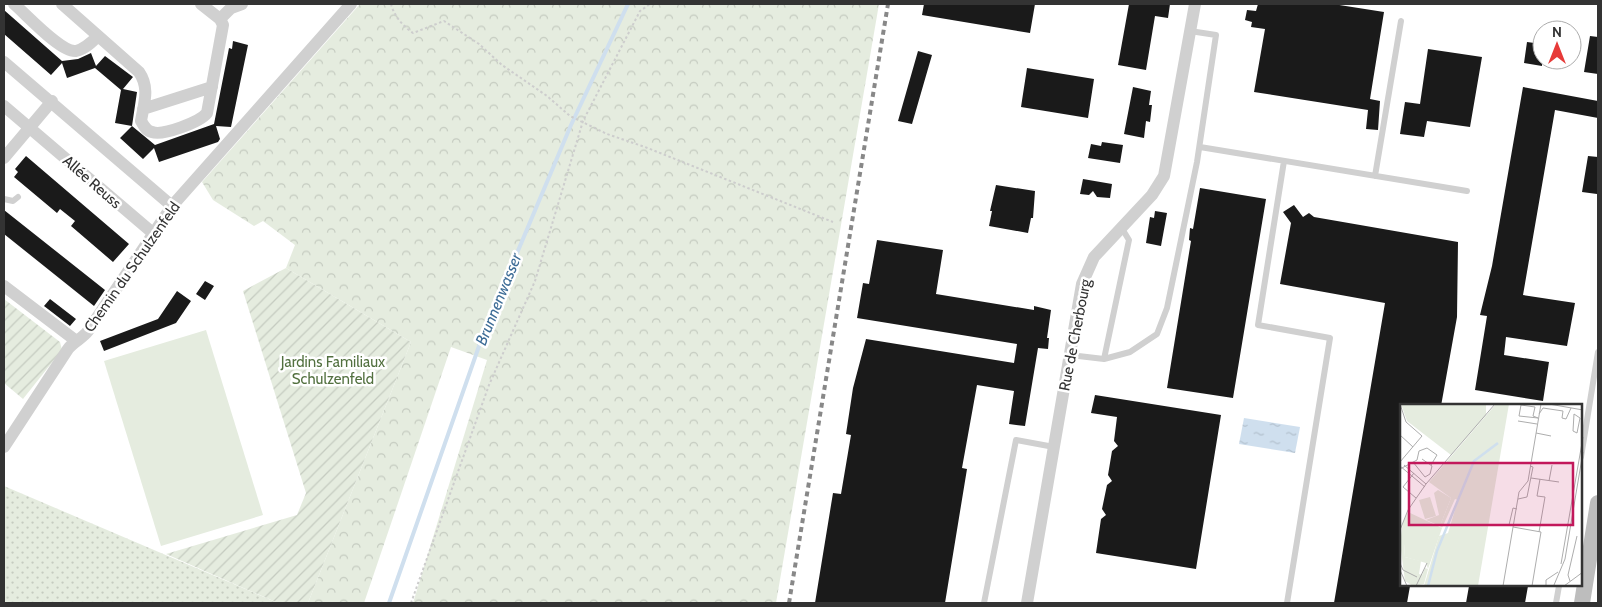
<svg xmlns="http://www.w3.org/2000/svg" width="1602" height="607" font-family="Cabin,sans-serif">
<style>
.grass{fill:url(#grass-dots)}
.forest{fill:url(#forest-crowns)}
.garden{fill:url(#garden-furrows)}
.pitch{fill:#e5ecdf}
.water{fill:url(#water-ripples)}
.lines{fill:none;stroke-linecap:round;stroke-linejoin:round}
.stream{stroke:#cfdfee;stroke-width:4}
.building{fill:#1a1a1a}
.path{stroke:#cdcdcd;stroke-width:2;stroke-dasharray:2.5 2.5;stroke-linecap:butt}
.service{stroke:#d0d0d0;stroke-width:6}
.minor{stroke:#d0d0d0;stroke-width:12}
.secondary{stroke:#bdbdbd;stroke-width:16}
.rail{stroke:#888;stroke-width:4;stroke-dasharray:5 4;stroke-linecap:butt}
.labels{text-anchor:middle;stroke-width:5;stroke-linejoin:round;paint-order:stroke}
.street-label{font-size:15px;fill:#333;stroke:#fff}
.park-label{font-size:15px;fill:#52703f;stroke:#fff}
.water-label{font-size:16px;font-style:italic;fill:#3e6d97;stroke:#fff}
.inset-river{fill:none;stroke:#cfdfee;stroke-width:2.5}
.inset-road{fill:none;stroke:#adadad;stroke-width:1}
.view{fill:#c2185b;fill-opacity:0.15;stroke:#c2185b;stroke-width:2.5}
.inset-edge{fill:none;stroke:#333;stroke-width:2.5}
</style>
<defs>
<pattern id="grass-dots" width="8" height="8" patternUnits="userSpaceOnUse" patternTransform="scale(1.25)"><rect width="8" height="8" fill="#e5ecdf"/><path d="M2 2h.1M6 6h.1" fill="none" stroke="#c5cbc0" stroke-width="1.8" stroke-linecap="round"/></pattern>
<pattern id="forest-crowns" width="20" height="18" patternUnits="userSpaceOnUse" patternTransform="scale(1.25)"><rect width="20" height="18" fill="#e5ecdf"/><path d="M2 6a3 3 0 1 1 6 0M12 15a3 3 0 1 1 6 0" fill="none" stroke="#c5cbc0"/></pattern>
<pattern id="garden-furrows" width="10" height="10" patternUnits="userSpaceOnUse" patternTransform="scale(1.25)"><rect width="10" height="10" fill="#e5ecdf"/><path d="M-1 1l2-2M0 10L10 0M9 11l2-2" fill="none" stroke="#c5cbc0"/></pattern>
<pattern id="water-ripples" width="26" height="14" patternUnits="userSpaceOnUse" patternTransform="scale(1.25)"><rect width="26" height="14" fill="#cfdfee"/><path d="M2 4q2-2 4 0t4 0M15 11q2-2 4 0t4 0" fill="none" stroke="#b2c0cd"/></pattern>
</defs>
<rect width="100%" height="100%" fill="#fff"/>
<path class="grass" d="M4 486 278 603H4Z"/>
<path class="forest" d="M360 4H879L776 603H413L487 360 451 347 364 603H308L411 342 286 268 295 245 263 221 254 226 213 200 202 182Z"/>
<path class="garden" d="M286 268 411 342 308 603H278L166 554 297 515 306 493 243 291Z
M4 299 60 342 62 350 23 399 4 383Z"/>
<path class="pitch" d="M206 330 263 515 161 546 104 361Z"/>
<path class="water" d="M1244 418 1300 427 1295 453 1239 444Z"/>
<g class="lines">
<path class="stream" d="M389 603 485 329 571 125 628 4"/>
</g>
<path class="building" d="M924 4H1035L1030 33 922 15Z
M1129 4H1170L1168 18 1155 16 1146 70 1118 65Z
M1258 4H1333L1384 12 1370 99 1380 101 1378 130 1366 129 1368 110 1254 92 1265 29 1251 27 1252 22 1245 20 1247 10 1256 11Z
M4 10 62 61 78 59 91 53 96 66 105 56 133 77 123 89 137 92 132 126 155 145 214 124 229 48 232 49 233 41 248 45 231 127 216 126 220 139 218 142 159 162 154 148 143 159 120 138 132 126 115 123 121 90 95 68 67 78 62 63 51 75 4 34Z
M1590 36 1598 37V74L1584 72Z
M1527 42 1542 44V66L1524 63Z
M1428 49 1482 57 1470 127 1427 121 1424 137 1400 134 1405 102 1420 104Z
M918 51 932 55 912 124 898 121Z
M1027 68 1094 79 1088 118 1021 107Z
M1133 87 1151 91 1149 105H1152L1150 122 1146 121 1144 138 1124 134Z
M1523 87 1598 101V118L1555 110 1523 295 1575 303 1567 346 1506 337 1504 355 1549 362 1543 401 1475 390 1487 316 1480 315 1492 266Z
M1102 142 1123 145 1120 163 1088 158 1091 144 1101 146Z
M26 156 129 244 113 262 71 226 75 221 60 209 57 213 14 177 18 172 15 169Z
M1588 156 1598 157 1597 194 1582 192Z
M1083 179 1112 184 1110 198 1097 197 1093 191 1089 195 1080 194Z
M996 185 1035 191 1033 218H1031L1028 233 989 226 992 211H990Z
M1200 188 1266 199 1233 398 1167 388 1191 241 1189 240 1190 228 1193 229Z
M1294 205 1303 217 1309 213 1314 217 1458 242 1457 317 1441 406H1401V586H1410L1407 603H1334L1385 303 1280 284 1291 223 1283 212Z
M4 210 105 290 94 306 4 234Z
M1155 211 1167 213 1161 246 1146 243 1150 217 1154 218Z
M877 240 943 250 936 294 1034 310V306L1051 310 1047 338H1049L1048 349 1038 348 1025 426 1009 424 1014 391 977 385 962 468 967 469 945 603H815L833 493 841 494 851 435 846 434 853 388 866 339 1014 363 1017 344 857 318 863 283 869 284Z
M205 281 214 286 205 300 196 294Z
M177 291 191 301 176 323 104 351 100 341 158 319Z
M50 299 76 319 70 326 44 306Z
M1095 395 1221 415 1196 569 1096 553 1101 519 1106 515 1102 509 1107 485 1112 481 1108 475 1112 451 1118 446 1114 441 1117 417 1091 413Z
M1469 586H1528L1525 603H1466Z"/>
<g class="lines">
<path class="path" d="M391 4C394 16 403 26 413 33L444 21 479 44 502 65 547 96 570 116 607 134 645 147 833 222
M411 603 489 385 535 281 583 121 640 11 650 4"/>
<path class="service" d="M1200 147 1467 191
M1284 161 1258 325 1330 338 1287 603
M1375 176 1401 21
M4 199 13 201 18 197
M1070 355 1104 359 1130 352 1157 334 1167 308 1197 162 1216 35 1190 31
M1104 359 1129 240 1121 227
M1581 457 1598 352
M984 603 1016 440 1054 447
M1556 603 1559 586"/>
<path class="minor" d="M14 4C26 14 61 53 76 51 85 49 92 42 98 36
M62 4 139 72C150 88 144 103 141 121 144 126 146 131 152 132 163 136 200 122 207 113L223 25 220 19 201 4
M220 19 231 8 242 4
M4 62 172 206
M4 106 154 234
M143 109 212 87
M4 158 52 101
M4 286 75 340
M4 447 68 349C74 341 82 339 88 331L172 206 351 4
M1027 603 1082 284 1094 257 1152 195 1164 176 1195 4"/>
<path class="secondary" d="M1582 603 1598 503"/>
<path class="rail" d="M789 603 888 4"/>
</g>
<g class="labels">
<g class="street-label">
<text transform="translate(92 182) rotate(41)" y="5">Allée Reuss</text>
<text transform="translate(132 267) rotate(-55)" y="5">Chemin du Schulzenfeld</text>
<text transform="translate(1075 335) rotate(-79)" y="5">Rue de Cherbourg</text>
</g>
<g class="park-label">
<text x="333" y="367">Jardins Familiaux<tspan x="333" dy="17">Schulzenfeld</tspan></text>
</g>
<g class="water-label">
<text transform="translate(498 299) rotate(-68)" y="6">Brunnenwasser</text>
</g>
</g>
<g transform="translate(1400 404)">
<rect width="182" height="182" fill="#fff"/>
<path d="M1 0H86V11L51 51 7 17ZM8 108 42 124 28 165 26 159 5 153 4 140 0 139 3 118Z" fill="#e5ecdf"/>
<path d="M96 0H109L78 182H24L39 132 48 129 58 96 55 95 42 124 40 122 51 94 29 78Z" fill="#e5ecdf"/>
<path d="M38 86 51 94 40 122 26 116 39 111 34 89ZM0 139H4L5 153 21 157 19 170 22 171 25 164 28 165 24 180 13 182 5 177Z" fill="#e5ecdf"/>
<path d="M30 93 36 112 25 115 19 96Z" fill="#e5ecdf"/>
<path class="inset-river" d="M28 182 37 147 74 57 98 39"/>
<path class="inset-road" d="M0 0 6 18 22 32 0 58M149 0 183 6M121 1 135 3 133 12 138 14 119 12ZM139 10 143 4 163 7 162 14 166 15 171 4M174 10 180 14 177 29 173 27ZM118 17 137 20M136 29 151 32M0 31 13 43M13 58 25 73 30 70 32 62 22 55M4 61 26 80M0 62 25 83M0 65 17 56 19 47 27 44 37 51 31 61M14 69 3 83 16 94M131 74 159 78M149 77 152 61M118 95 127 93 133 63 130 62M114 121H109L113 104 117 105M113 123 141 128 132 182M0 126 8 106 26 80 95 0M139 128 145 93 137 92 140 75M0 159 3 166 17 173M161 160 183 33M0 166 7 182M170 177 168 171 177 132M146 181V176L158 168M154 181 165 155 183 48M16 182 27 159M103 182 119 88 128 77 141 0M164 182 183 168"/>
<path class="view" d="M9 59H173V121H9Z"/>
<rect width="182" height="182" class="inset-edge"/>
</g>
<rect width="1602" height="607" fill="none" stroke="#333333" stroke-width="10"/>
<g transform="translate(1557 45)"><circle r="24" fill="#ffffff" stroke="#adadad"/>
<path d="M0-4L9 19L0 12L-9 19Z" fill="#e73a38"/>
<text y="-8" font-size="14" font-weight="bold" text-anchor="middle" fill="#333333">N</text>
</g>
</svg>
